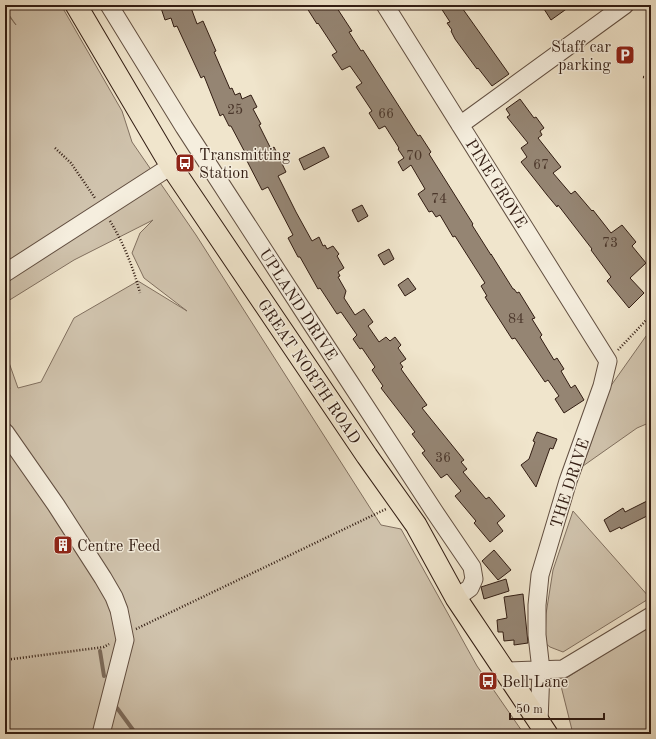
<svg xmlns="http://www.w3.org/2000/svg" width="656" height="739" font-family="'Old Standard TT',serif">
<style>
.green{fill:#d0c3ad;stroke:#817060;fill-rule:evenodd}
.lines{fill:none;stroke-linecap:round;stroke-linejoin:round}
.stream{stroke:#7d6c5c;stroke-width:4}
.building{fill:#958573;stroke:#321d13}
.minor-casing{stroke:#624f41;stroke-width:19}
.major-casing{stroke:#321d13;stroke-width:23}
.path{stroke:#321d13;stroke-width:2.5;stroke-dasharray:1 2;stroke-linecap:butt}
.minor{stroke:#f5eede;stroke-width:17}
.major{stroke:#f0e5cc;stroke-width:21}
.labels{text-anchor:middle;stroke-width:3;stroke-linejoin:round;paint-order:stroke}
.number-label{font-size:14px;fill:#4b372b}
.poi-label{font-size:16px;fill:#321d13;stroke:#f5eede;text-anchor:start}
.street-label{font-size:16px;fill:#321d13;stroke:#f5eede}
</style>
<rect width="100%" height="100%" fill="#f0e5cc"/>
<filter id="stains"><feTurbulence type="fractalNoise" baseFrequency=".005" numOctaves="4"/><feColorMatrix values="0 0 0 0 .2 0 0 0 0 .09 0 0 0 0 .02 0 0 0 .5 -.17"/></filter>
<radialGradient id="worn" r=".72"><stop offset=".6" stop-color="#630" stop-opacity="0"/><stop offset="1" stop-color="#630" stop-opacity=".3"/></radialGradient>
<path class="green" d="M5 5H61L122 111 132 142 196 235 381 525 401 529 477 666 524 734H5V397L10 388 5 382V11L16 25 5 9ZM153 220 140 233 132 253 144 278 187 311 138 281 74 318 41 382 18 388 7 357 8 301 74 260Z
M651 329V422L637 428 583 466 610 387Z
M573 511 650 598 563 652 550 647 545 643 546 614 553 570Z
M651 625V734H573L560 682Z"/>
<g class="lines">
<path class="stream" d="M100 651 104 676
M117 708 136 734"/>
</g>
<path class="building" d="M160 5H190L197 24 203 21 216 51 214 52 230 89 232 88 235 95 240 93 242 99 251 95 257 107 253 109 261 124 259 125 271 149 274 147 286 172 278 176 296 212 312 241 319 237 323 246 325 245 327 249 333 246 339 254 337 256 344 268 338 272 340 276 338 277 346 291 344 298 355 315 364 309 373 322 368 326 379 342 386 337 390 341 395 337 401 345 398 348 406 359 400 363 403 367 401 369 427 405 422 408 464 460 461 462 467 469 463 472 486 499 489 497 505 516 497 523 503 531 490 542 474 523 476 521 455 496 461 491 447 474 441 478 422 453 425 451 412 434 415 432 381 388 383 386 372 370 375 367 362 348 360 349 353 339 357 335 341 312 337 314 320 288 318 289 300 257H298L288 238 293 235 268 187 262 190 247 161 249 160 231 126H229L223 114 220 116 204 76 201 78 177 26 174 27 171 18 165 20Z
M305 5H335L352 31 349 32 361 51 363 50 418 136 420 135 431 152 429 154 473 224 472 225 491 255V254L513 289H514L517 293 519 292 535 318 532 319 542 335 540 337 554 360 557 358 564 369 561 371 571 388 575 385 584 400 564 413 555 399 559 396 548 380 545 382 515 338 512 339 485 297 487 296 481 286 485 283 455 236 453 237 440 215 436 217 432 211 429 212 418 194 425 189 411 165 403 171 398 162 404 158 398 149 399 148 385 126 379 129 369 113 372 111 356 87 362 83 350 66 342 70 332 55 337 52 318 23 317 24Z
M439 5H460L509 74 492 86 478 68 477 69 455 39 451 31 452 30 447 23 450 22Z
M549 5H572L551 20 544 9Z
M520 99 534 118 536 117 544 128 540 131 542 135 538 138 561 167 553 173 571 194 575 191 592 211 593 210 611 233 622 225 636 242 632 246 646 263 630 278 644 293 629 308 607 281 611 277 591 250 592 249 558 205 557 207 547 195 521 162 527 157 521 148 528 143 507 117 510 115 506 109Z
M324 147 329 157 304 170 299 159Z
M362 205 368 216 358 222 352 210Z
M389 249 394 259 384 265 378 255Z
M408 278 416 289 405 296 398 285Z
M537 432 557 439 553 449 550 448 536 487 521 465 529 459 535 442 533 441Z
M651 499V514L621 529 620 527 610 532 604 520 623 508 625 512Z
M494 550 511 570 498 580 482 561Z
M506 579 509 591 484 599 481 587Z
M523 594 528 643 514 645V640L504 641 503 632H498L497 620 507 618 504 597Z"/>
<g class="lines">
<g class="minor-casing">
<path id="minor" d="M109 5 184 127 313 326 434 511 472 567 474 579 470 588 456 598
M385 5 608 361 602 386 568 481 540 575 537 605V635L541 670 539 722
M460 125 625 5
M5 273 171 166
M5 432 56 505 103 578 114 597 119 610 125 640 101 734
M505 671 563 669 651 616"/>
</g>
<g class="major-casing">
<path id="major" d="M76 5 171 166 367 456 416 525 456 598 547 734"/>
</g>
<path class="path" d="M643 77 651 78
M55 148 71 163 95 198
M110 221C124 244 133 267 140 293
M618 350 651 315
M136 629 386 509
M5 660 104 647 109 644"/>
<use href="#minor" class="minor"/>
<use href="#major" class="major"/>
</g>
<defs>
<g id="parking-square" transform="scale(1)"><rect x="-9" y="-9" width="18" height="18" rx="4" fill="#8f2418" stroke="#f5eede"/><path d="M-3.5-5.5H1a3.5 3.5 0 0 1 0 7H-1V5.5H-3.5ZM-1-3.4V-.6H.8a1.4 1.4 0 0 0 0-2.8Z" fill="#fff"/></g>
<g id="bus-square" transform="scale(1)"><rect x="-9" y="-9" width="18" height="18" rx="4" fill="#8f2418" stroke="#f5eede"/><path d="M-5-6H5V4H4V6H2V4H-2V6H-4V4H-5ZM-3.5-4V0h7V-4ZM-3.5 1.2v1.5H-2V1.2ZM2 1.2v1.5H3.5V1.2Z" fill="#fff"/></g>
<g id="building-square" transform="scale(1)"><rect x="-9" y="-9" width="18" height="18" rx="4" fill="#8f2418" stroke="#f5eede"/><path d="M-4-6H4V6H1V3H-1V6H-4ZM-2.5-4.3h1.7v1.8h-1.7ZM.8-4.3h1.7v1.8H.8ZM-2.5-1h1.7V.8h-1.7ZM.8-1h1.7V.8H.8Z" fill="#fff"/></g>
</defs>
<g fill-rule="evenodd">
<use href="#parking-square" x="625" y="55"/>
<use href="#bus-square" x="185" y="163"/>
<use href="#building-square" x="63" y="545"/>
<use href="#bus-square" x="488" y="681"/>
</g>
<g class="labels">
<g class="number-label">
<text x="235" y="114">25</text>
<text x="386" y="118">66</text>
<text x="414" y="160">70</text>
<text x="541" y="169">67</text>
<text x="439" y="203">74</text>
<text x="610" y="247">73</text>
<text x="516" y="323">84</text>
<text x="443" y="462">36</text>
</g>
<g class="poi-label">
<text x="611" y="52" text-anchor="end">Staff car<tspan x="611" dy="18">parking</tspan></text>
<text x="199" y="160">Transmitting<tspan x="199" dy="18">Station</tspan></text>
<text x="77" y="551">Centre Feed</text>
<text x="502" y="687">Bell Lane</text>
</g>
<g class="street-label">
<text transform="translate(497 183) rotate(58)" y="6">PINE GROVE</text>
<text transform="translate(299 304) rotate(57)" y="6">UPLAND DRIVE</text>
<text transform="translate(310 371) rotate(56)" y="6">GREAT NORTH ROAD</text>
<text transform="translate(569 483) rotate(-72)" y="6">THE DRIVE</text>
</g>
</g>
<rect width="656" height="739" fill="none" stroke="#f0e5cc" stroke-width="20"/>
<rect x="6" y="6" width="644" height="727" fill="none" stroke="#321d13" stroke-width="2"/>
<rect x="10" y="10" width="636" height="719" fill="none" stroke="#321d13"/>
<path d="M510 713v6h94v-6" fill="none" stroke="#321d13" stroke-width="2"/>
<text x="516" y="713" font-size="12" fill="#321d13" stroke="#f5eede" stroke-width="3" paint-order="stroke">50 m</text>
<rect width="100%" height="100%" filter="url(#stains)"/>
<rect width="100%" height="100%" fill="url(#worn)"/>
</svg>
